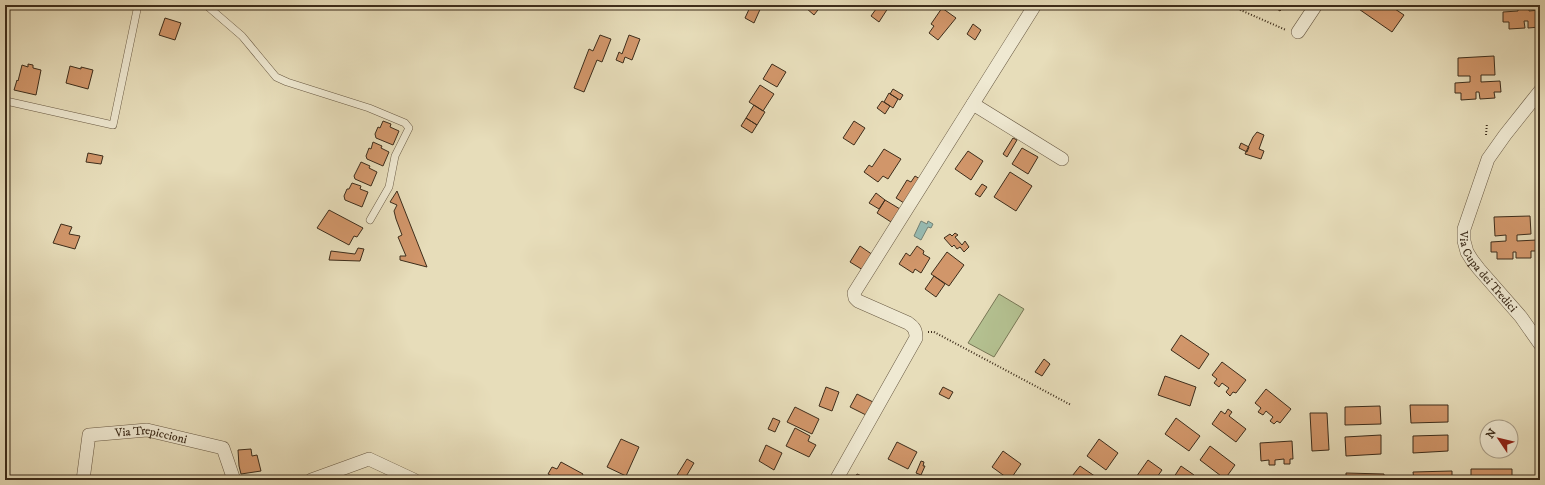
<svg xmlns="http://www.w3.org/2000/svg" width="1545" height="485" font-family="'IM FELL DW Pica',serif">
<style>
.green{fill:#b4c191;stroke:#787756}
.water{fill:#97bbb2;stroke:#738276}
.building{fill:#d1966a;stroke:#3d2d1b}
.lines{fill:none;stroke-linecap:round;stroke-linejoin:round}
.service-casing{stroke:#685943;stroke-width:8}
.minor-casing{stroke:#685943;stroke-width:14}
.path{stroke:#3d2d1b;stroke-width:2;stroke-dasharray:1 2;stroke-linecap:butt}
.service{stroke:#efe9d2;stroke-width:7}
.minor{stroke:#efe9d2;stroke-width:13}
.labels{text-anchor:middle;stroke-width:3;stroke-linejoin:round;paint-order:stroke}
.street-label{font-size:12px;fill:#3d2d1b;stroke:#efe9d2}
</style>
<rect width="100%" height="100%" fill="#e7ddba"/>
<filter id="stains"><feTurbulence type="fractalNoise" baseFrequency=".005" numOctaves="4"/><feColorMatrix values="0 0 0 0 .2 0 0 0 0 .09 0 0 0 0 .02 0 0 0 .5 -.17"/></filter>
<radialGradient id="worn" r=".72"><stop offset=".6" stop-color="#630" stop-opacity="0"/><stop offset="1" stop-color="#630" stop-opacity=".3"/></radialGradient>
<path class="green" d="M999 294 1024 309 994 357 968 343Z"/>
<path class="water" d="M921 221 927 224 928 221 933 224 931 228 928 227 921 240 914 236Z"/>
<path class="building" d="M751 5H762L754 23 745 18Z
M808 5H820L821 6 814 15 806 8Z
M879 5H890L879 22 871 16Z
M1271 5H1285L1280 11Z
M1353 5H1389L1404 15 1392 32Z
M1507 5H1529V11L1540 10V27L1528 28V21H1524L1525 28 1509 29V22H1503V12L1518 11V5Z
M942 8 956 18 938 40 929 33 934 26 931 24Z
M165 18 181 23 175 40 159 35Z
M973 24 981 30 975 40 967 34Z
M600 35 611 39 602 62 597 60 584 92 574 88 589 49 593 51Z
M629 35 640 39 632 60 625 57 623 63 616 60 619 52 622 54Z
M1494 56 1495 75H1481V82L1500 81 1501 92H1494L1495 98 1480 99 1479 92H1476V99L1461 100V93H1455V83L1470 82V76H1458V58Z
M28 64 33 65V68L41 70 36 95 14 90 17 80 18 81 22 65 28 67Z
M772 64 786 72 777 87 763 79Z
M70 66 81 69V67L93 70 88 89 66 83Z
M760 85 774 94 763 111 749 102Z
M893 89 903 95 900 100 890 94Z
M889 93 898 99 893 108 884 102Z
M882 101 890 106 885 114 877 108Z
M754 105 765 112 757 125 746 118Z
M746 118 757 125 752 133 741 126Z
M383 121 391 124 390 127 399 131 393 145 376 138 375 134 378 127 380 128Z
M854 121 865 128 854 145 843 138Z
M1257 132 1264 135 1259 149 1264 151 1261 159 1245 154 1253 137Z
M1013 138 1017 140 1007 157 1003 154Z
M373 142 382 146 381 148 389 152 383 166 367 159 366 156 369 148 371 149Z
M1241 143 1249 147 1247 152 1239 148Z
M1022 148 1038 157 1028 174 1012 164Z
M884 149 901 159 888 179 883 176 878 182 864 172 869 165 872 167Z
M968 151 983 161 971 180 955 169Z
M88 153 103 156 101 164 86 162Z
M361 162 370 166 369 168 377 172 371 186 355 179 354 176Z
M1010 172 1032 186 1016 211 994 197Z
M915 176 920 179 904 203 896 198 907 180 911 182Z
M352 183 361 186 360 189 368 192 362 207 345 200 344 196 347 189H349Z
M982 184 987 187 980 197 975 194Z
M397 191 427 267 400 260V256H406L398 237 402 235 396 219 394 211 397 205 390 202Z
M876 193 885 200 879 209 869 203Z
M885 200 900 209 891 222 877 213Z
M329 210 363 228 357 237 354 236 349 245 317 228Z
M1530 216 1531 234 1517 235V241L1537 240V251H1531V258H1516V252H1513V259H1497V252H1491V242L1506 241V235L1495 236 1494 217Z
M61 224 72 227 69 234 80 236 75 249 53 243Z
M955 233 958 235 955 237 962 245 965 241 969 247 964 252 960 247 957 249 954 245 952 247 944 238 950 234 952 236Z
M860 246 873 255 863 270 850 262Z
M917 246 924 251 923 254 930 258 921 273 915 269 913 273 899 264 906 253 910 256Z
M358 248 364 249 360 261 329 260 331 251 355 254Z
M947 252 964 265 949 286 931 274Z
M934 276 945 284 936 297 925 289Z
M1181 335 1209 354 1199 369 1171 350Z
M1044 359 1050 364 1042 376 1035 372Z
M1222 362 1246 380 1236 393 1233 392 1230 396 1226 392 1229 388 1222 383 1219 387 1214 383 1217 379 1212 375Z
M1165 376 1196 387 1190 406 1158 395Z
M826 387 839 392 832 411 819 406Z
M943 387 953 392 949 399 939 394Z
M1266 389 1291 409 1280 423 1277 421 1274 424 1270 421 1273 417 1266 411 1263 415 1258 412 1261 408 1255 403Z
M857 394 873 402 866 415 850 407Z
M1410 405H1448V422L1411 423Z
M1380 406 1381 424 1345 425V407Z
M795 407 819 419 812 434 787 422Z
M1228 409 1232 412 1229 416 1246 429 1236 442 1212 424 1221 411 1225 414Z
M1310 413H1327L1329 450 1312 451Z
M773 418 780 421 775 432 768 429Z
M1176 418 1200 436 1189 451 1165 434Z
M795 428 810 436 808 441 816 445 809 457 786 446Z
M1381 435V454L1346 456 1345 437Z
M1448 435V451L1413 453V436Z
M621 439 639 447 626 476 607 467Z
M1099 439 1118 453 1106 470 1087 456Z
M1292 441 1293 459H1290V464H1284V459L1275 460V465H1269V460L1261 461 1260 443Z
M897 442 917 452 908 469 888 459Z
M766 445 782 453 774 470 759 461Z
M1210 446 1235 465 1225 479 1200 460Z
M251 449 252 456 257 455 261 471 241 474 239 466 238 450Z
M1003 451 1021 464 1010 480 992 467Z
M687 459 694 463 684 480H674Z
M1148 460 1162 470 1155 480H1134Z
M921 461 924 462 923 466H925L921 475 916 473Z
M561 462 583 474 580 480H560L548 474 552 467 557 469Z
M1080 466 1099 479 1098 480H1069Z
M1181 466 1194 475 1191 480H1172Z
M1471 469H1512V480H1471Z
M1452 471V480H1414L1413 472Z
M1346 473 1384 474V480H1346Z
M857 474 871 480H853Z"/>
<g class="lines">
<g class="service-casing">
<path id="service" d="M206 5 242 36 276 77 287 82 369 108 405 123 409 128 395 156 389 187 370 220
M6 101 113 125 138 5"/>
</g>
<g class="minor-casing">
<g id="minor">
<path d="M1298 32 1316 5"/>
<path id="s1" d="M1540 91 1505 135 1488 159 1464 229V241L1467 252 1472 260 1479 269 1521 317 1540 344"/>
<path d="M973 104 1062 159"/>
<path id="s2" d="M83 480 89 435 147 430 223 448 234 480"/>
<path d="M311 480 369 459 414 480"/>
<path d="M836 480 916 338C916 330 914 327 908 323L858 301 855 298 854 293 1035 5"/>
</g>
</g>
<path class="path" d="M1229 5 1286 30
M1486 135 1487 123
M928 332H934L1071 405"/>
<use href="#service" class="service"/>
<use href="#minor" class="minor"/>
</g>
<g class="labels">
<g class="street-label">
<text dy="4" stroke="none"><textPath href="#s1" startOffset="210">Via Cupa dei Tredici</textPath></text>
<text dy="4" stroke="none"><textPath href="#s2" startOffset="108">Via Trepiccioni</textPath></text>
</g>
</g>
<rect width="1545" height="485" fill="none" stroke="#e7ddba" stroke-width="20"/>
<rect x="6" y="6" width="1533" height="473" fill="none" stroke="#3d2d1b" stroke-width="2"/>
<rect x="10" y="10" width="1525" height="465" fill="none" stroke="#3d2d1b"/>
<g transform="translate(1499 439) rotate(305)"><circle r="19" fill="#efe9d2" stroke="#a89e89"/>
<path d="M0-3L7 15L0 10L-7 15Z" fill="#8f2418"/>
<text y="-6" font-size="11" font-weight="bold" text-anchor="middle" fill="#3d2d1b">N</text>
</g>
<rect width="100%" height="100%" filter="url(#stains)"/>
<rect width="100%" height="100%" fill="url(#worn)"/>
</svg>
